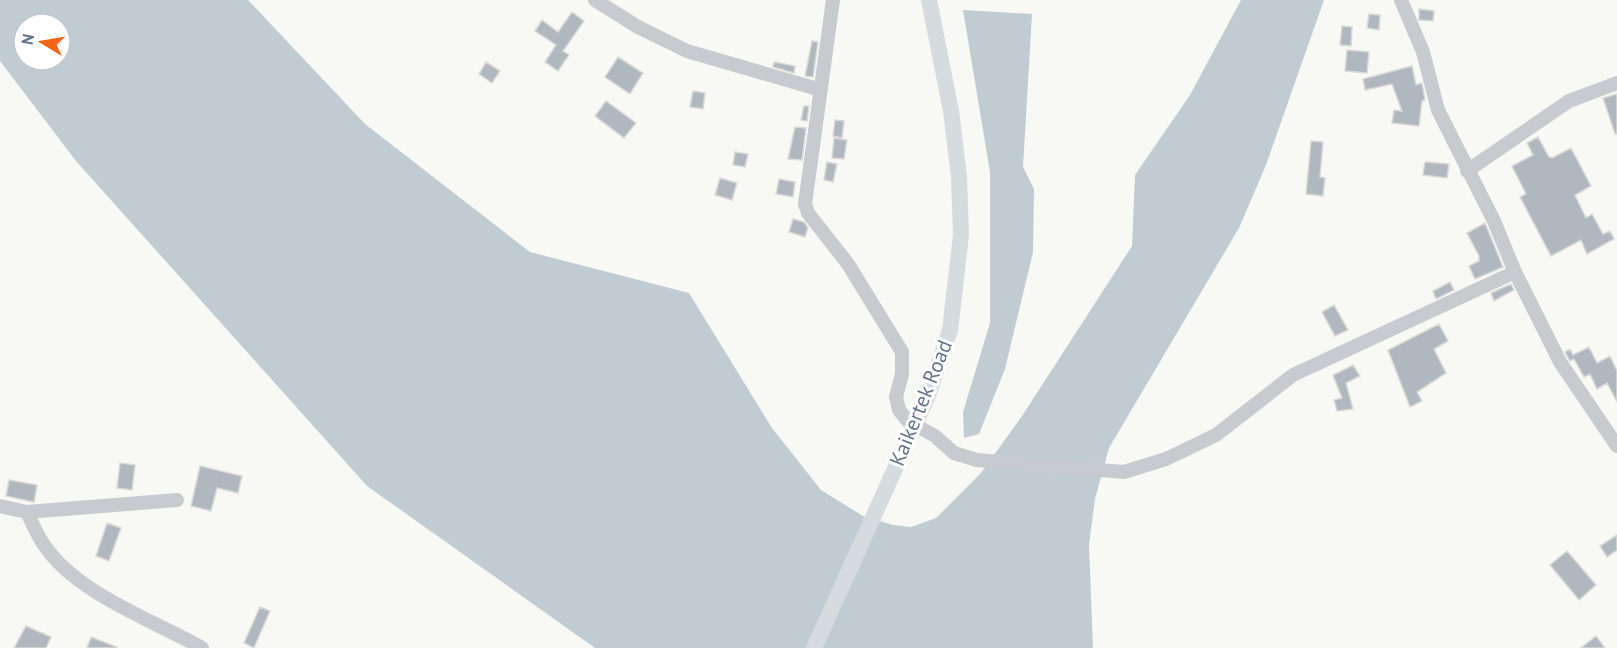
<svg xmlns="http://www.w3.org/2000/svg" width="1617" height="648" font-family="'PT Sans',sans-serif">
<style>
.water{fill:#c1ccd2;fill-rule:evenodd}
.building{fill:#b0b7bf;stroke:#d9dad7;stroke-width:1.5}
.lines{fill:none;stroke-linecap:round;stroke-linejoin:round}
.minor{stroke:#c7cacf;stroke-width:14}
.major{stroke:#d6dbe0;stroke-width:16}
.labels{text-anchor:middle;stroke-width:6;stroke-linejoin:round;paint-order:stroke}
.street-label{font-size:21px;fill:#647489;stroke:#fff}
</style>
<rect width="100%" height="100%" fill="#f8f8f5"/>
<path class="water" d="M0 0H248L365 124 530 252 689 293 772 428 821 490 863 516 893 525 911 527 936 518 981 473 1022 416 1132 246 1135 175 1190 95 1241 0H1324L1266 165 1239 228 1109 448 1095 499 1089 544 1093 648H595L367 486 76 161 0 61ZM24 24H60V60H24Z
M963 10 1032 14 1023 167 1034 189 1033 252 1005 369 979 434 964 438 963 412 990 323V172Z"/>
<path class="building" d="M1419 9 1434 11 1433 21 1419 20Z
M572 12 584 21 563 51 569 55 558 71 545 62 556 45 535 31 542 20 558 32Z
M1369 14 1380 15 1379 30 1367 28Z
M1342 26 1352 27 1351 46 1340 45Z
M812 41 818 42 813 77 805 76Z
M1347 50 1369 52 1367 73 1345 71Z
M618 57 643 73 630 94 605 77Z
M486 62 500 71 492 83 479 74Z
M774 62 795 66 794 73 773 67Z
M1412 66 1416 85 1422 83 1425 100 1422 101 1419 126 1392 123 1394 110 1402 111 1392 84 1365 90 1363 79Z
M693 91 705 93 703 109 690 107Z
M1617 94V134H1615L1603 98Z
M606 101 636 123 624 138 595 116Z
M804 106H809L807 121 801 120Z
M835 120 844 121 842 138 833 136Z
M795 127 806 128 802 160 788 159Z
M1538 137 1549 157 1552 158 1571 148 1591 186 1575 195 1586 218 1592 214 1603 234 1610 231 1614 239 1587 254 1581 240 1551 256 1520 197 1526 194 1512 166 1533 155 1527 143Z
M834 138 847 140 844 159 832 158Z
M1311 141 1323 142 1320 177 1325 178 1323 196 1306 194Z
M735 152 748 154 745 167 733 165Z
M827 162 837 164 833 182 824 180Z
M1425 162 1449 164 1447 178 1423 175Z
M720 178 737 183 732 200 715 195Z
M779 179 795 182 793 197 776 194Z
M793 219 804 222 808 228 805 237 789 232Z
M1485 223 1503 267 1475 279 1469 266 1479 261V256L1467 233Z
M1450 282 1454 290 1436 299 1433 291Z
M1511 284 1514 290 1494 301 1491 293Z
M1334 305 1348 330 1335 336 1322 312Z
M1439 324 1448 341 1434 349 1446 373 1417 392 1422 401 1410 407 1388 350Z
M1589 347 1597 363 1610 356 1617 371V402L1607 383 1597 389 1590 374 1584 377 1574 359 1570 361 1565 352 1570 349 1573 355Z
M1353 365 1360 376 1346 383 1353 409 1337 411 1334 400 1342 398 1333 375Z
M120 463 135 465 132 490 117 488Z
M200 466 242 476 238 493 217 488 211 511 191 506Z
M9 480 37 485 34 502 6 496Z
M107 523 121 528 109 561 96 556Z
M1617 535V550L1607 557 1600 546Z
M1567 551 1596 585 1579 600 1550 565Z
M260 607 270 611 254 648 244 643Z
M26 626 51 637 46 648H14Z
M1596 636 1605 648H1581Z
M91 637 117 647V648H87Z"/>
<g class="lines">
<path class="minor" d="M595 0 638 27 687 51 821 90
M833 0 805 204 808 213 848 264 902 352V374L896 397 899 410 908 421 935 436 954 453 977 460 1124 472 1166 459 1216 435 1293 375 1515 272 1560 362 1617 446
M1401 0 1423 52 1438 110 1494 221 1515 272
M1467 171 1569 101 1617 83
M0 506 27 512C32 523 37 535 44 545 77 594 153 620 202 648
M27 512 177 500"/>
<path class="major" d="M814 648 927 398 950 330 961 235 959 177 951 111 929 0"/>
</g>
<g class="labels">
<g class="street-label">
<text transform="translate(921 403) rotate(-68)" y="7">Kaikertek Road</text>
</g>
</g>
<g transform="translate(42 42) rotate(281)"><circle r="28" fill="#ffffff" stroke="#c1c7d0" stroke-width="1.5"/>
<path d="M0-4.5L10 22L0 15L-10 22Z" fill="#f36319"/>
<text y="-9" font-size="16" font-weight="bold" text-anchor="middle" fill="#647489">N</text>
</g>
</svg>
